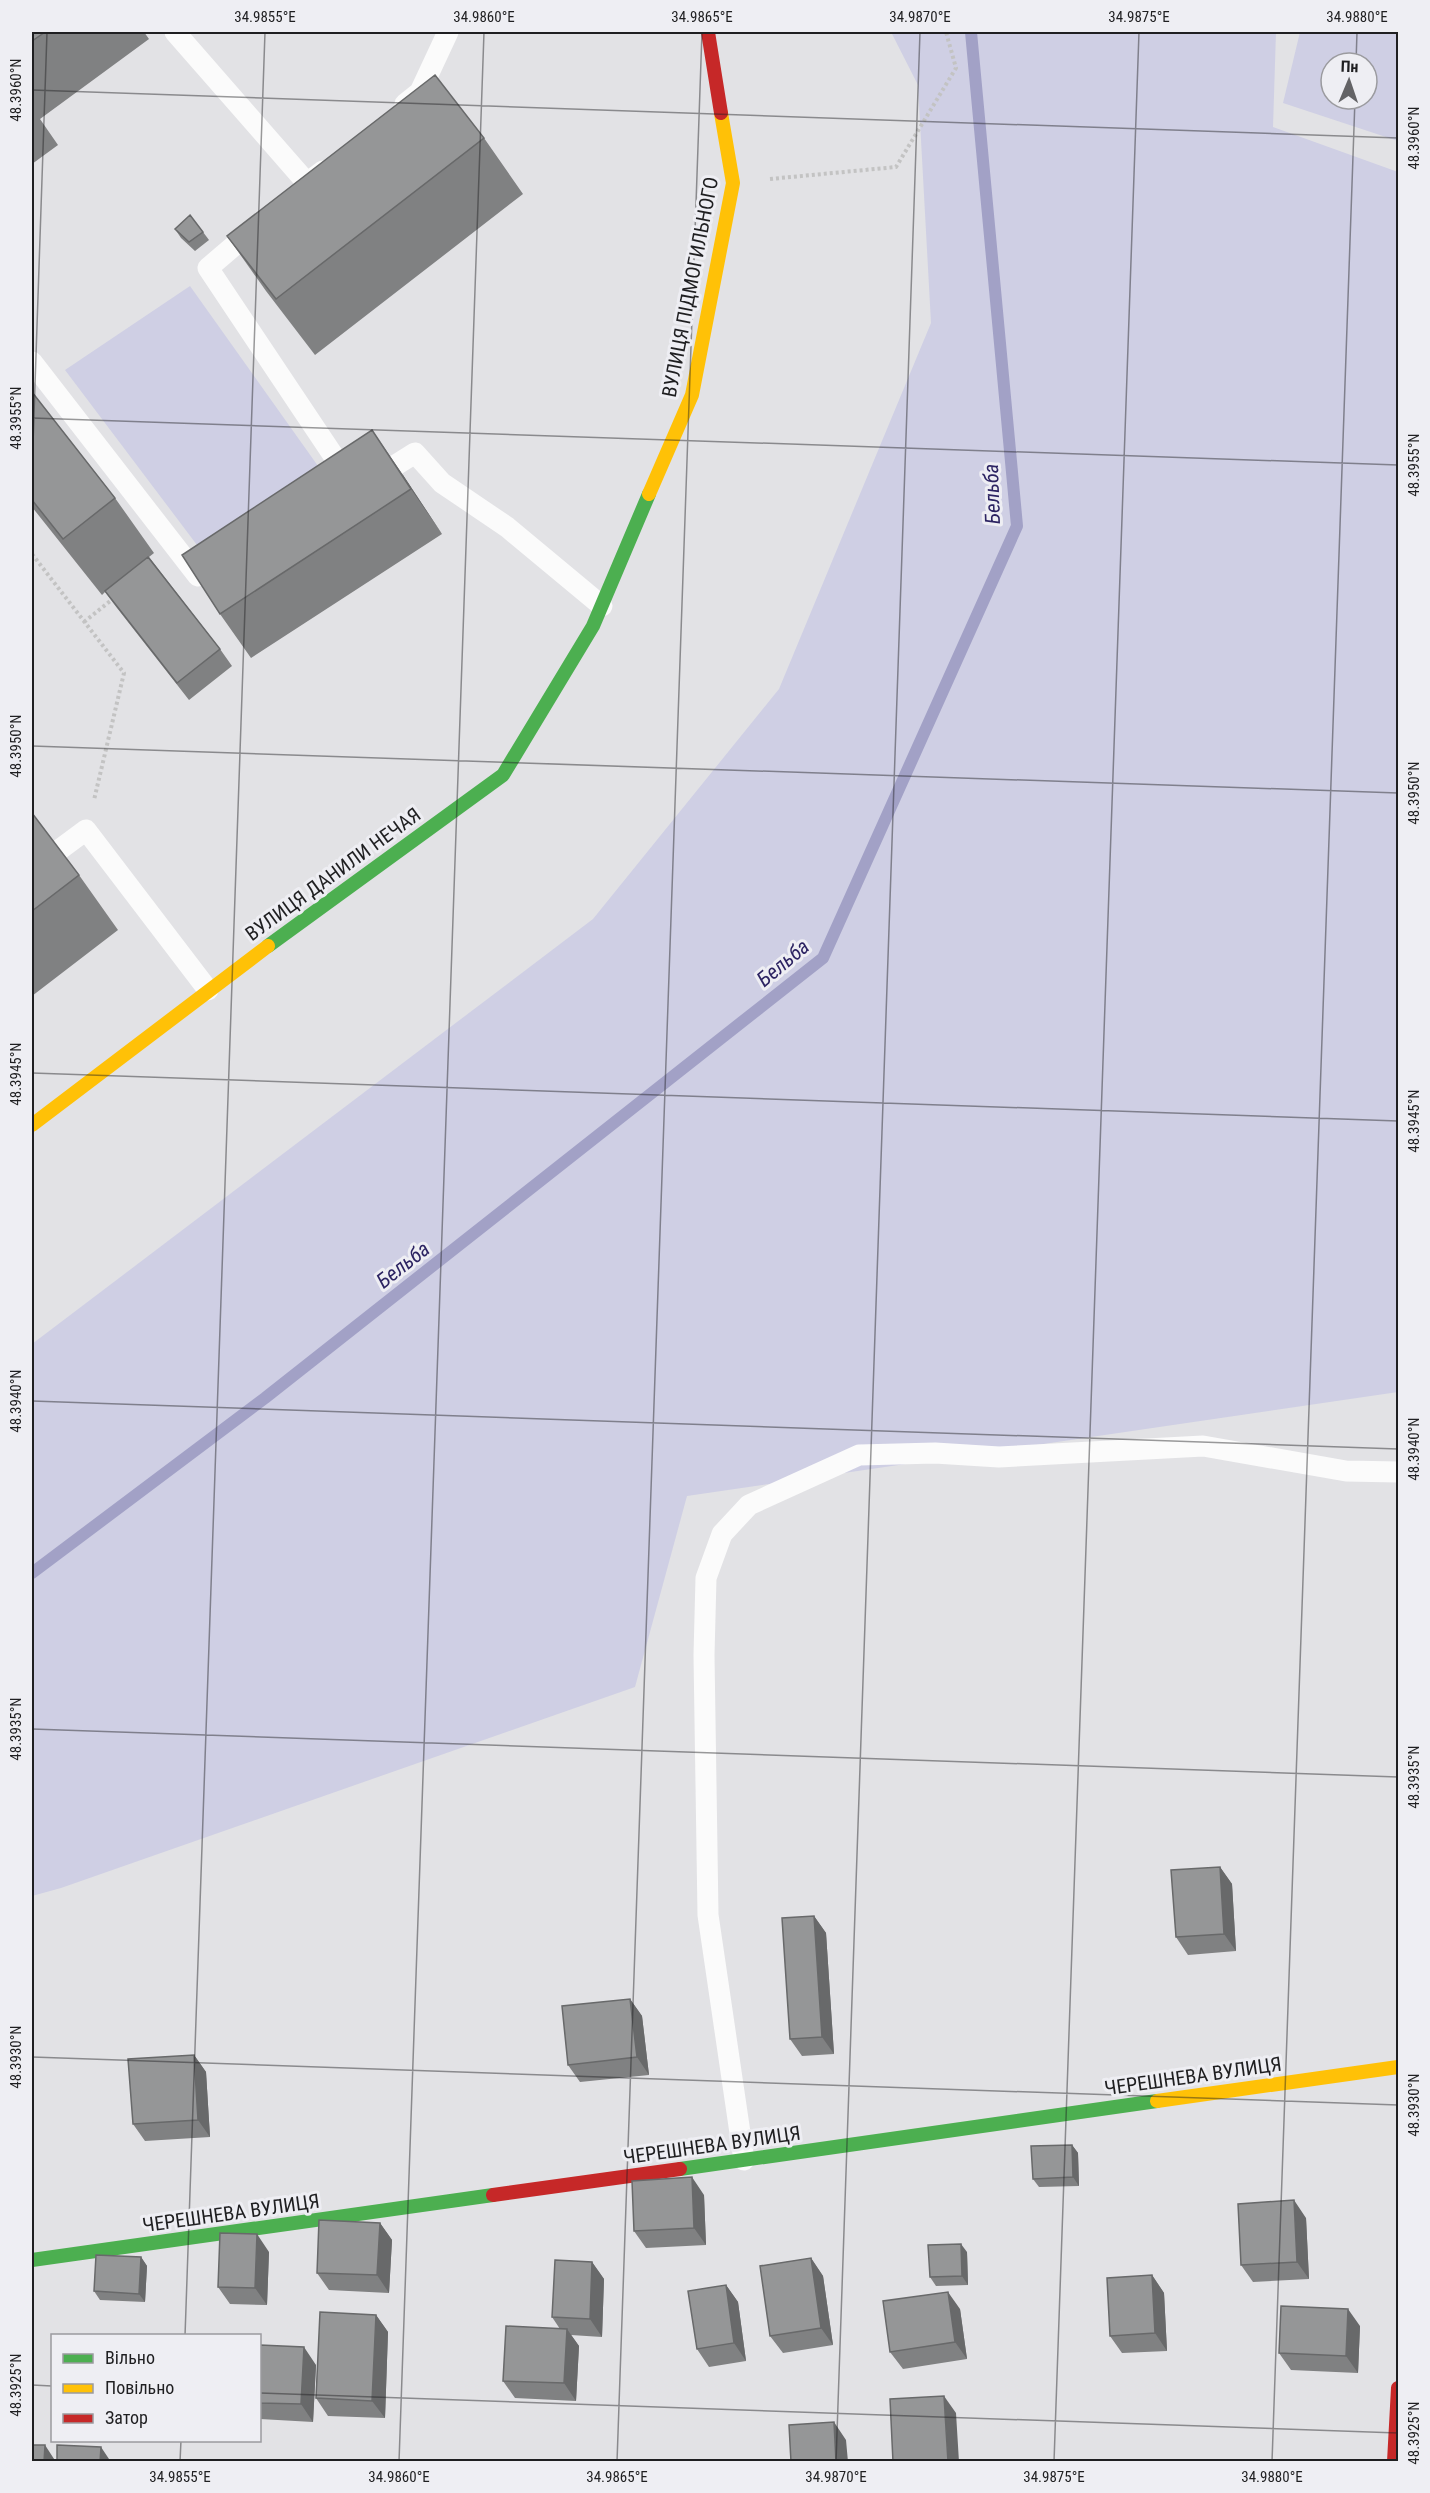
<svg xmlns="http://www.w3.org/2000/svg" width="1430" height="2493" font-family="'Roboto Condensed',sans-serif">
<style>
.green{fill:#cfcfe4;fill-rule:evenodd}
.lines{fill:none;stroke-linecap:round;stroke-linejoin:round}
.stream{stroke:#a2a1c6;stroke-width:12}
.path{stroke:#c3c3c3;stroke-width:4;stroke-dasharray:3 3;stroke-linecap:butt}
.lane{stroke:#fbfbfb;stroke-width:21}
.fast{stroke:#4caf50;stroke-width:14}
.slow{stroke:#ffc107;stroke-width:14}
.jam{stroke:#c62828;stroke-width:14}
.wall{fill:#808182}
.shaded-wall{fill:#68696a}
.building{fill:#959697;stroke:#68696a;stroke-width:1.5}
.ticks{fill:none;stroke:#1f1f21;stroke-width:1.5;stroke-opacity:0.45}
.labels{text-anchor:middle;stroke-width:6;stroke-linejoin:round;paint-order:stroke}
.street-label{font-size:20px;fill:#1f1f21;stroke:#eeeef3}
.water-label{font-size:21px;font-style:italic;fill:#2c2362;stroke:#eeeef3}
.neatline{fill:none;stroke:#1f1f21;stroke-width:2}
.ticks-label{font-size:15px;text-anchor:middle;fill:#1f1f21}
</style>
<rect width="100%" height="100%" fill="#e2e2e5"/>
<path class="green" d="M891 32H1276L1273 127 1398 172V1392L687 1496 635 1687 61 1888 32 1896V1344L593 919 779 689 931 323 918 85Z
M1300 32H1398V141L1283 103ZM1331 63H1367V99H1331Z
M190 286 318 466 197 545 65 370Z"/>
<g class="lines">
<path class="stream" d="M32 1573 265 1398 823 958 1017 526 971 32"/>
<path class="path" d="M770 179 896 167 956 68 946 32
M32 554 124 673 94 800
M84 622 114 598"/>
<path class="lane" d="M175 32 307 183 323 171
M405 104 420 92 448 32
M256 227 208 268 349 479
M32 362 198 576
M372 480 415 453 442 483 507 527 602 606
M32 870 86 830 208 990
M744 2160 708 1915 704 1655 706 1578 722 1534 749 1505 859 1455 935 1453 999 1457 1203 1446 1346 1471 1398 1472"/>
<path class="fast" d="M268 946 503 775 593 626 649 494
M680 2169 1157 2101
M32 2260 493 2195"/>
<path class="slow" d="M649 494 692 395 733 183 721 113
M32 1125 268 946
M1157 2101 1398 2067"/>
<path class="jam" d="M708 32 721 113
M493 2195 680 2169
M1394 2462 1398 2388"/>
</g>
<path class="wall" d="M32 32H144L149 39 40 119 58 145 32 164Z
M484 138 523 194 315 355 266 291 227 236Z
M175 229 203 232 209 240 195 251 181 238Z
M32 392 115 498 154 553 149 557 220 649 232 666 189 700 117 608 105 592 102 595 32 507Z
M403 475 442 534 251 658 220 614Z
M32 813 79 875 118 930 32 996Z
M1220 1867 1232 1884 1236 1951 1188 1955 1176 1937Z
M814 1916 826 1933 834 2054 802 2056 790 2039Z
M630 1999 642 2016 649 2075 580 2082 568 2065Z
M194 2055 206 2072 210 2137 145 2141 133 2124Z
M1072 2145 1078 2153 1079 2186 1039 2187 1033 2179Z
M704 2195 706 2245 646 2248 634 2231Z
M1306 2218 1309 2279 1253 2282 1241 2265Z
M380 2223 392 2240 389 2293 329 2290 317 2273Z
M269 2252 267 2305 230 2304 218 2287Z
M967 2252 968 2285 936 2286 930 2277Z
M141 2257 147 2266 145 2302 100 2300 94 2291Z
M811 2258 823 2276 833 2345 783 2353 770 2336Z
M592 2262 604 2279 602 2337 571 2335 579 2346 576 2401 515 2398 503 2381 560 2329 552 2317Z
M1152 2275 1164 2293 1167 2351 1122 2353 1110 2336Z
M726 2285 738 2302 746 2361 709 2367 697 2349Z
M960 2309 967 2359 903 2369 890 2352Z
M376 2315 388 2332 385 2418 328 2416 316 2398Z
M1360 2326 1358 2373 1291 2370 1279 2353Z
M260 2345 316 2365 313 2422 260 2419Z"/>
<path class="shaded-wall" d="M372 430 403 475 442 534 411 489Z
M1220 1867 1232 1884 1236 1951 1224 1934Z
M814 1916 826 1933 834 2054 822 2037Z
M630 1999 642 2016 649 2075 637 2057Z
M194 2055 206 2072 210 2137 198 2120Z
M1072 2145 1078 2153 1079 2186 1073 2177Z
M692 2177 704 2195 706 2245 694 2228Z
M1294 2200 1306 2218 1309 2279 1297 2262Z
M380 2223 392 2240 389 2293 377 2275Z
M257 2234 269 2252 267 2305 255 2288Z
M961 2244 967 2252 968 2285 962 2276Z
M141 2257 147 2266 145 2302 139 2294Z
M811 2258 823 2276 833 2345 821 2328Z
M592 2262 604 2279 602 2337 590 2319Z
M1152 2275 1164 2293 1167 2351 1155 2333Z
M726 2285 738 2302 746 2361 734 2343Z
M948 2292 960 2309 967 2359 955 2342Z
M1348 2309 1360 2326 1358 2373 1346 2356Z
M376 2315 388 2332 385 2418 372 2401Z
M567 2329 579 2346 576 2401 564 2383Z
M304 2347 316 2365 313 2422 301 2404Z
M944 2396 956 2413 959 2462H948Z
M834 2422 846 2440 848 2462H836Z
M45 2445 56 2462H44Z
M101 2447 111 2462H100Z"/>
<path class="building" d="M32 32H45L32 41Z
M435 75 484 138 276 299 227 236Z
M190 215 203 232 189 242 175 229Z
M32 392 115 498 63 539 32 500Z
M372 430 411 489 220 614 182 555Z
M148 557 220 649 177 683 105 591Z
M32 813 79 875 32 911Z
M1220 1867 1224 1934 1176 1937 1171 1870Z
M814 1916 822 2037 790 2039 782 1918Z
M630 1999 637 2057 568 2065 562 2006Z
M194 2055 198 2120 133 2124 128 2059Z
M1072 2145 1073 2177 1033 2179 1031 2146Z
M692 2177 694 2228 634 2231 632 2181Z
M1294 2200 1297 2262 1241 2265 1238 2204Z
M319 2220 380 2223 377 2275 317 2273Z
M220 2233 257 2234 255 2288 218 2287Z
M961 2244 962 2276 930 2277 928 2245Z
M96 2255 141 2257 139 2294 94 2291Z
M811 2258 821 2328 770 2336 760 2266Z
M555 2260 592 2262 590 2319 552 2317Z
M1152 2275 1155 2333 1110 2336 1107 2278Z
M726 2285 734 2343 697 2349 688 2291Z
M948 2292 955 2342 890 2352 883 2301Z
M1281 2306 1348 2309 1346 2356 1279 2353Z
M320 2312 376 2315 372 2401 316 2398Z
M506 2326 567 2329 564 2383 503 2381Z
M260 2345 304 2347 301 2404 260 2403Z
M944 2396 948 2462H893L890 2399Z
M834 2422 836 2462H791L789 2425Z
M32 2445H45L44 2462H32Z
M57 2445 101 2447 100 2462H57Z"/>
<path class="ticks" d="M1356 63 1357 32M32 90 1398 138M32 418 1398 465M32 473 47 32M32 746 1398 793M32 1073 1398 1121M32 1401 1398 1449M32 1729 1398 1777M32 2057 1398 2105M185 2336 265 32M32 2385 52 2386M260 2393 1398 2433M180 2462 181 2440M399 2462 484 32M617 2462 702 32M836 2462 920 32M1054 2462 1139 32M1272 2462 1355 99"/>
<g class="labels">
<g class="street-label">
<text transform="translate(690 287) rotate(-79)" y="7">ВУЛИЦЯ ПІДМОГИЛЬНОГО</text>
<text transform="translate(333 874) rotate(-36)" y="7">ВУЛИЦЯ ДАНИЛИ НЕЧАЯ</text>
<text transform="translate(1193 2076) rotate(-8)" y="7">ЧЕРЕШНЕВА ВУЛИЦЯ</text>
<text transform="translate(712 2145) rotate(-8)" y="7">ЧЕРЕШНЕВА ВУЛИЦЯ</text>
<text transform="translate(231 2213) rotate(-8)" y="7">ЧЕРЕШНЕВА ВУЛИЦЯ</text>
</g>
<g class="water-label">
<text transform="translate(992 494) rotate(-92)" y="7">Бельба</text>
<text transform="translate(783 963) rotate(-40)" y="7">Бельба</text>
<text transform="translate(403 1265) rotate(-38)" y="7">Бельба</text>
</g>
</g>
<rect width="1430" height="2493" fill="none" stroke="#eeeef3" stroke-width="66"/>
<rect x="51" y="2334" width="210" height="108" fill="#eeeef3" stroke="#9b9b9f" stroke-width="1.5"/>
<rect x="63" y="2354" width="30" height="9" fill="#4caf50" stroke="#9b9b9f" stroke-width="1.5"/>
<text x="105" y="2364" font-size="18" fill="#1f1f21">Вільно</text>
<rect x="63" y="2384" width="30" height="9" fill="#ffc107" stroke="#9b9b9f" stroke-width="1.5"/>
<text x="105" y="2394" font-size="18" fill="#1f1f21">Повільно</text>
<rect x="63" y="2414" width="30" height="9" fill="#c62828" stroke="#9b9b9f" stroke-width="1.5"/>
<text x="105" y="2424" font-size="18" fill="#1f1f21">Затор</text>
<g transform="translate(1349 81) rotate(2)"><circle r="28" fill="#eeeef3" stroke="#9b9b9f" stroke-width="1.5"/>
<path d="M0-4.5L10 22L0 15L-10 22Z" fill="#636366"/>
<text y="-9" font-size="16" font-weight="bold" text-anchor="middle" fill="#1f1f21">Пн</text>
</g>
<rect x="33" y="33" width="1364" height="2427" class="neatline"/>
<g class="ticks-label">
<text x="265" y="22">34.9855°E</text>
<text x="484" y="22">34.9860°E</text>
<text x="702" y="22">34.9865°E</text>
<text x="920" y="22">34.9870°E</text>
<text x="1139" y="22">34.9875°E</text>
<text x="1357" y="22">34.9880°E</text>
<text transform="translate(16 90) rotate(-90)" y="5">48.3960°N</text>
<text transform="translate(1414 138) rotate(-90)" y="5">48.3960°N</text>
<text transform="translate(16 418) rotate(-90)" y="5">48.3955°N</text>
<text transform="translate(1414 465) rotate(-90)" y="5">48.3955°N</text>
<text transform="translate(16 746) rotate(-90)" y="5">48.3950°N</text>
<text transform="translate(1414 793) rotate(-90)" y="5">48.3950°N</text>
<text transform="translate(16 1074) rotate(-90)" y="5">48.3945°N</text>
<text transform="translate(1414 1121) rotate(-90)" y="5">48.3945°N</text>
<text transform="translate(16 1401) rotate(-90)" y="5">48.3940°N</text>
<text transform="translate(1414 1449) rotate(-90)" y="5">48.3940°N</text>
<text transform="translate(16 1729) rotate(-90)" y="5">48.3935°N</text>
<text transform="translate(1414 1777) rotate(-90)" y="5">48.3935°N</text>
<text transform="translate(16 2057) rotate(-90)" y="5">48.3930°N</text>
<text transform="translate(1414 2105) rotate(-90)" y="5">48.3930°N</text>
<text transform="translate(16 2385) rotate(-90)" y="5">48.3925°N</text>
<text transform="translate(1414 2433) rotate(-90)" y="5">48.3925°N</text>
<text x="180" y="2482">34.9855°E</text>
<text x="399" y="2482">34.9860°E</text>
<text x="617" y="2482">34.9865°E</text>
<text x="836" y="2482">34.9870°E</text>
<text x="1054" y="2482">34.9875°E</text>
<text x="1272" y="2482">34.9880°E</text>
</g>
</svg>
